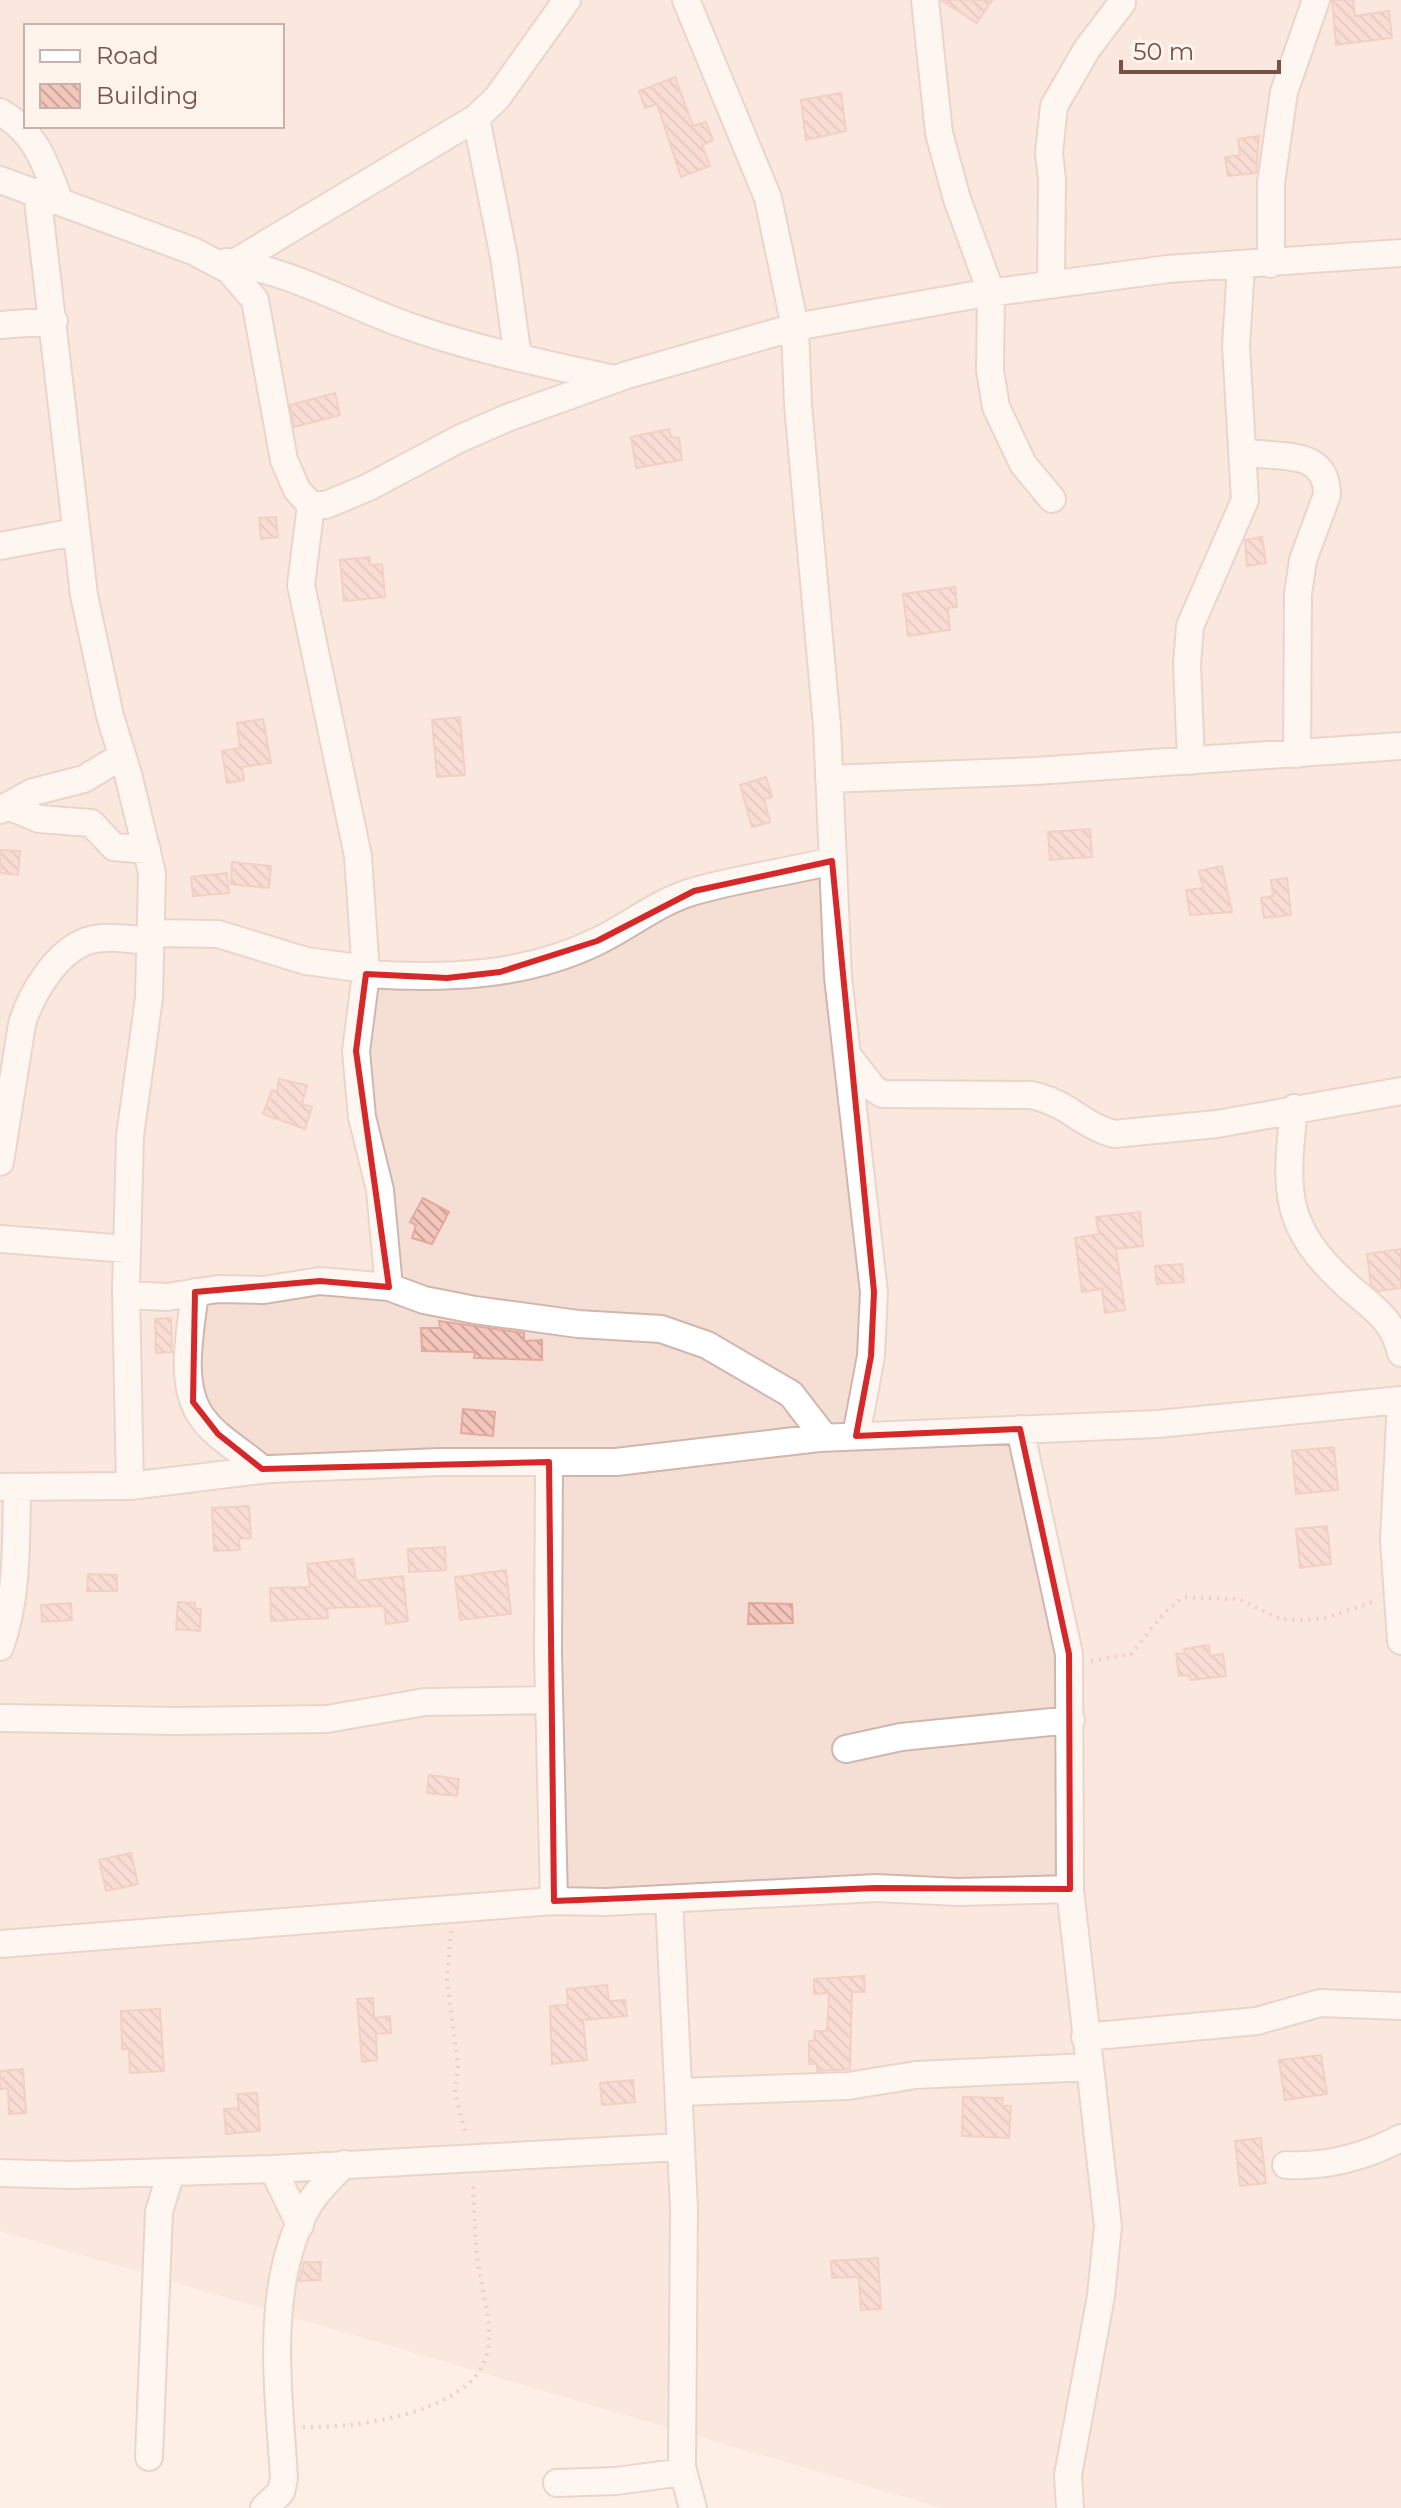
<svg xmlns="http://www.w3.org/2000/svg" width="1401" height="2508" font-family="Montserrat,sans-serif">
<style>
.residential{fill:#f5dfd4;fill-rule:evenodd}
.building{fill:url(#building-back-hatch);stroke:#e6a89c;stroke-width:2}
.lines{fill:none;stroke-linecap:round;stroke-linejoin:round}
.minor-casing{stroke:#d1b6ad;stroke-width:30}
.path{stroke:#d8a99f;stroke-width:4;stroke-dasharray:2 6;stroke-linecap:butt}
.minor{stroke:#fff;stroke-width:26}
.marked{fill:none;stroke:#d62828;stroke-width:6;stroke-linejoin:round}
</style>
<defs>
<pattern id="building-back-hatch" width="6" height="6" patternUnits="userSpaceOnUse" patternTransform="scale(2)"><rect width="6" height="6" fill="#f3c6bc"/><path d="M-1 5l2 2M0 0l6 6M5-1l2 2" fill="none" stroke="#caa39b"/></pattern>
</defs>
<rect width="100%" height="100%" fill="#fdefe5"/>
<path class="residential" d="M0 0H1401V2508H942L0 2231ZM26 26H282V126H26Z"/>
<path class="building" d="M941 0H992L977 23Z
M1332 0H1353L1355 16 1389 11 1392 38 1336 45Z
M675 77 693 126 706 122 713 140 702 145 710 166 681 177 657 104 645 108 639 91Z
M841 93 846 131 806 140 801 100Z
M1259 136 1256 173 1228 176 1225 157 1240 155 1238 139Z
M335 393 340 415 294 427 290 405Z
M669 429 671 437 679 438 682 460 636 468 631 437Z
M276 517 278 537 261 539 259 518Z
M1262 537 1266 563 1247 566 1245 540Z
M370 557V565L382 564 385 597 344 601 340 560Z
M955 587 957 607 948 608 950 630 908 636 903 594Z
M460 717 465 775 437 777 432 720Z
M263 719 271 763 242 767 244 780 227 783 222 751 240 748 237 723Z
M766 777 772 797 764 799 770 822 752 827 740 785Z
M1090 829 1092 857 1050 860 1048 832Z
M0 850 20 851 18 875 0 873Z
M232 862 271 866 269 888 231 884Z
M1222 866 1232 912 1190 915 1186 890 1203 888 1199 871Z
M227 873 229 893 193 896 191 877Z
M1287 878 1291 915 1264 918 1261 898 1273 896 1271 880Z
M279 1079 307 1085 302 1104 312 1107 305 1129 263 1114 272 1090 277 1092Z
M423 1198 449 1212 432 1244 412 1238 416 1225 410 1222Z
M1140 1212 1143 1246 1116 1249 1125 1310 1105 1313 1102 1289 1082 1292 1075 1238 1099 1234 1096 1217Z
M1401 1249V1288L1378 1291 1371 1285 1367 1254Z
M1182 1264 1184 1282 1157 1284 1155 1266Z
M171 1318 172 1352 156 1353 155 1319Z
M439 1321 524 1333V1341L542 1340V1360L474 1358 475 1352 422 1351 421 1328H440Z
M463 1409 495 1412 493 1436 461 1433Z
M1334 1447 1338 1490 1296 1494 1292 1451Z
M249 1506 251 1538 239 1539 240 1550 214 1551 212 1508Z
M1327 1526 1331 1564 1300 1568 1296 1529Z
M445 1547 446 1570 409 1572 408 1549Z
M353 1559 356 1581 403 1576 408 1621 386 1624 384 1606 327 1608 328 1618 271 1621 270 1588 310 1587 307 1564Z
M506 1570 511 1614 460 1620 455 1577Z
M88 1574 117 1575V1591H87Z
M178 1602 195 1603V1609H201L200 1631 176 1629Z
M71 1603 72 1620 42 1622 41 1605Z
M749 1603 792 1604 793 1623 748 1624Z
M1209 1645 1210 1656 1223 1654 1226 1676 1191 1680 1188 1675 1179 1676 1176 1654 1185 1653 1184 1649Z
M429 1775 459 1779 457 1796 427 1793Z
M131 1853 138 1884 106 1891 99 1860Z
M864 1976 865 1992H852L850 2069 817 2071V2064H809V2041H814L815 2031H827L829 1993 814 1994V1979Z
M607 1985 609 2001 625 2000 627 2016 583 2020 587 2060 552 2064 550 2006 568 2005 567 1989Z
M373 1998 374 2018 390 2016 391 2033 376 2034 377 2060 362 2062 357 1999Z
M160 2009 164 2071 130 2073 129 2049H122L121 2011Z
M1321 2055 1327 2094 1285 2100 1279 2060Z
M23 2069 26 2113 9 2114 8 2088 0 2089V2071Z
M633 2080 635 2102 602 2105 600 2083Z
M257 2093 260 2131 226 2134 224 2109 239 2108 237 2094Z
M963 2097 1003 2098 1002 2106H1011L1009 2138 962 2136Z
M1261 2138 1266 2183 1240 2186 1235 2141Z
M878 2258 881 2309 861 2310 859 2277 832 2278 831 2261Z
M304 2262H321L320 2280 299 2281Z"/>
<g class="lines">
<g class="minor-casing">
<path id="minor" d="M686 0 768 198 795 327 798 405 827 726 838 977 874 1292 871 1356 856 1436
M925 0 939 133 957 199 991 292 990 370 996 407 1023 464 1052 499
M0 112C37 133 45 164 60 202
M476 118 504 257 518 358
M0 180 193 251 229 270 255 300 284 460 297 490 311 505H326L369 487 459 439 507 418 627 375 795 327 974 295 1168 269 1401 253
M37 192 84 595 110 716 128 774 152 873 149 998 130 1136 126 1290 130 1486
M226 262C292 270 349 306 411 327 477 350 546 364 614 379
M234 263 476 118 497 98 567 0
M1271 264V183L1284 92 1316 0
M1051 284 1052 179 1049 153 1054 106 1087 49 1122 3
M0 325 54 321
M1244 452C1278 459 1327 447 1327 495L1303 560 1298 594 1297 754
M311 505 301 585 358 856 366 974 356 1051 362 1117 380 1190 389 1287
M0 546 75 532
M1191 761 1187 664 1190 626 1245 500 1236 346 1241 266
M829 779 1035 771 1401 746
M8 806 39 819 91 823 114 847 147 850
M0 810 33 792 84 779 122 756
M151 933 218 934 306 961 366 969
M366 974C445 979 525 977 598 941 631 925 659 901 695 891 740 878 787 872 832 861
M848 1056 873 1088 882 1094 1031 1095C1069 1103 1081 1125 1114 1134L1217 1124 1401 1091
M1294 1108C1285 1192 1282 1227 1349 1287 1373 1308 1394 1320 1401 1353
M0 1162 22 1024C31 994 56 952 87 941 107 934 131 940 151 941
M0 1239 127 1249
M195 1292C191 1329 178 1383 201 1416 215 1437 243 1452 262 1469
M126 1295 167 1297 218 1289 264 1290 320 1281 389 1287 424 1300 475 1310 578 1324 661 1329 707 1345 791 1394 825 1438
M1401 1400 1394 1540 1401 1641
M1020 1429 1069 1654 1070 1889 1108 2226 1101 2296 1068 2475 1070 2508
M549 1462 548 1653 554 1901
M0 1487 130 1486 270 1469 440 1462H616L819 1438 1158 1424 1401 1400
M0 1647C18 1598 16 1539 17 1487
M0 1718 176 1721 327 1719 425 1702 549 1700
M846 1749 901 1737 1071 1720
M669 1900 684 2208 682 2467 693 2508
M0 1944 554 1901 606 1902 876 1888 958 1892 1070 1889
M1085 2037 1257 2021 1320 2003 1401 2006
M679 2092 848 2086 916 2075 1089 2067
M1286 2165C1326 2167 1365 2157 1401 2138
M273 2169 300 2225
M0 2173 71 2175 273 2169 681 2147
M149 2457 159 2212 171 2172
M557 2483 616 2481 683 2472
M264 2508 281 2492 284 2478C279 2392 263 2286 308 2206 317 2190 332 2177 344 2164"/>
</g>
<path class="path" d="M1091 1661 1131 1654 1165 1612 1184 1597 1239 1599 1280 1619 1302 1620 1326 1618 1375 1601
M451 1931 447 1979 458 2065 455 2093 466 2135
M303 2427C353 2429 466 2413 485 2360 497 2329 480 2287 477 2256 475 2231 474 2206 473 2182"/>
<use href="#minor" class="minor"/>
</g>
<path d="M0 0H1401V2508H0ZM832 861 874 1292 871 1356 856 1436 1020 1429 1069 1654 1070 1889 876 1888 554 1901 549 1462 262 1469 218 1434 193 1402 195 1292 320 1281 389 1287 356 1051 366 974 447 978 500 972 597 941 694 891Z" fill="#fdefe5" fill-opacity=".55" fill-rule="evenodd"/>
<path class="marked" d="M832 861 874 1292 871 1356 856 1436 1020 1429 1069 1654 1070 1889 876 1888 554 1901 549 1462 262 1469 218 1434 193 1402 195 1292 320 1281 389 1287 356 1051 366 974 447 978 500 972 597 941 694 891Z"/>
<rect x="24" y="24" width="260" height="104" fill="#fff4ec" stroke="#c9b2ab" stroke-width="2"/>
<rect x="40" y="50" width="40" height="12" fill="#ffffff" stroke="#c9b2ab" stroke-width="2"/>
<text x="96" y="64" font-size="24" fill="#775049">Road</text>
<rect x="40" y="84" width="40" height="24" fill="url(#building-back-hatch)" stroke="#c9b2ab" stroke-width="2"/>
<text x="96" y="104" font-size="24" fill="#775049">Building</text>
<path d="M1121 60v12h158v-12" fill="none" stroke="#775049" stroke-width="4"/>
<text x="1133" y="60" font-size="24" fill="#775049" stroke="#fff4ec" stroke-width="6" paint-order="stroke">50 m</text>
</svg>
